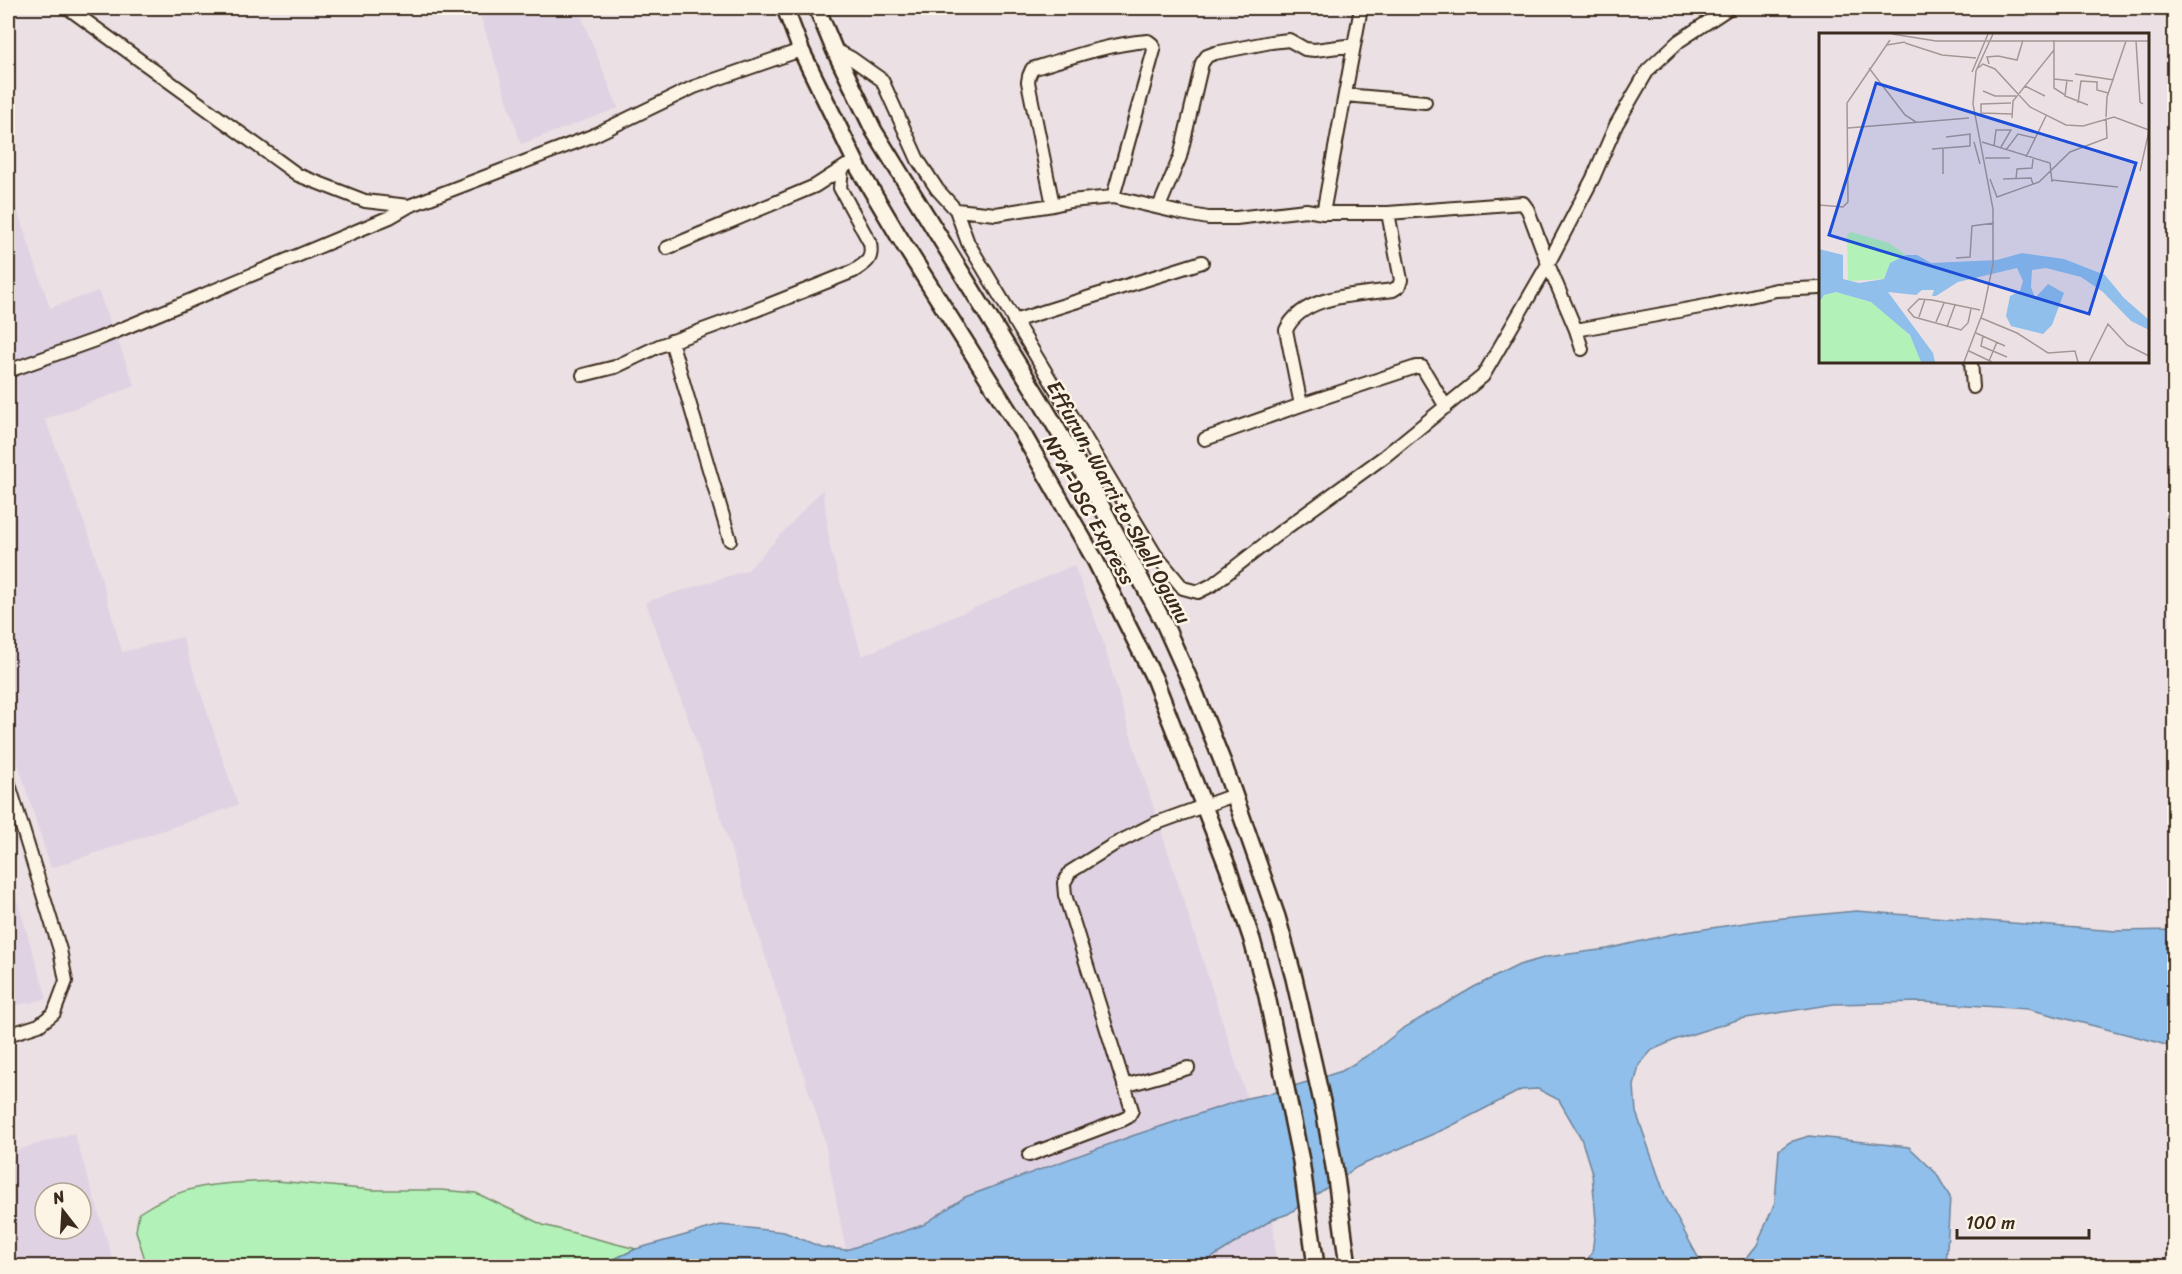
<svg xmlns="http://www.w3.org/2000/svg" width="2182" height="1274" font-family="Sriracha,sans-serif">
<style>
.built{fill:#dfd2e3;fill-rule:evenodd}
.green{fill:#b2f1b8;stroke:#768e6b;stroke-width:1.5}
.water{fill:#90bfeb;stroke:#6e8399;stroke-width:1.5}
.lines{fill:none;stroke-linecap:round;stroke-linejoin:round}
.minor-casing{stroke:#3b2a1e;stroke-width:16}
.major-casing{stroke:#3b2a1e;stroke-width:20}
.minor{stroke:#fcf5e5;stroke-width:12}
.major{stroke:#fcf5e5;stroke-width:15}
.labels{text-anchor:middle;stroke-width:5;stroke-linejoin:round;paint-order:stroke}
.street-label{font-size:21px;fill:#3b2a1e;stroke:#fcf5e5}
.inset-road{fill:none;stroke:#a59795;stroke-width:1.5}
.view{fill:#1d4ed8;fill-opacity:0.15;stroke:#1d4ed8;stroke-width:3}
.inset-edge{fill:none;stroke:#3b2a1e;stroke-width:3}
</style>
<rect width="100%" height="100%" fill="#ebe0e4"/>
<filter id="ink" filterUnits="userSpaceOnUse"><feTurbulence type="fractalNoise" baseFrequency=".0167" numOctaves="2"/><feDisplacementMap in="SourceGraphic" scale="12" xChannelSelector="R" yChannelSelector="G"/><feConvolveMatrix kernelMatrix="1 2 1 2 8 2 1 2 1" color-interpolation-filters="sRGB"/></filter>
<g filter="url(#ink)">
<path class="built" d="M478 8H578L618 108 521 144Z
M8 182 50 308 98 291 135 386 45 419 90 538 122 652 182 637 238 805 51 868 8 732Z
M823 489 830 548 862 656 1074 565 1101 635 1132 740 1247 1098 1132 1136 965 1197 923 1225 846 1250 824 1138 697 744 646 602 748 570Z
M8 871 47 999 8 1007Z
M74 1133 115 1266H8V1153ZM45 1193H81V1229H45Z
M1273 1219 1276 1266H1199Z"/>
<path class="green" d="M277 1181 373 1190H441L476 1193 543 1225 636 1249 599 1266H147L136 1231 139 1213C185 1182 224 1183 277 1181Z"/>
<path class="water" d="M1856 911 2116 931 2174 930V1048L2153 1041 2028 1009 1922 1002 1834 1004 1740 1019 1677 1039 1652 1050 1639 1065 1634 1086 1636 1112 1666 1198 1698 1257 1707 1266H1583L1592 1253 1596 1221 1592 1173 1581 1138 1559 1100 1538 1089 1521 1090 1447 1128 1357 1167 1288 1214 1273 1219 1199 1266H599L636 1249 721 1225 784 1232 821 1247 846 1250 923 1225 965 1197 1132 1136 1247 1098 1272 1093 1342 1071 1373 1052 1402 1029 1474 987 1519 965 1547 957 1607 949 1672 934 1764 920Z
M1809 1136 1909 1147 1936 1173 1950 1197 1946 1266H1740L1757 1245 1775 1202 1779 1150 1790 1142Z"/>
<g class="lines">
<g class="minor-casing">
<path id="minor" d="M68 8 298 175 365 201 409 206
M834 49 851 58 882 80 918 160 937 189 956 210 996 214 1053 205 1070 201 1113 197 1181 213 1208 218H1236L1306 210 1323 213H1388L1523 203 1528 210 1548 264 1576 330 1582 349
M1345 95 1425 102
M1053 205 1028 82 1029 76 1032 69C1070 57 1109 44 1148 41L1152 44 1154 50 1113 197
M1159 207 1180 157 1202 63 1207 56 1215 53 1271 42 1289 40 1305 49 1315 50 1354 45
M956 210 968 243 1155 554 1183 588 1198 592 1212 585 1279 533 1385 456 1483 376 1548 264 1593 178 1616 125 1648 70 1679 41 1729 8
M1323 213 1361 8
M667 248 815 186 846 166
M1014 321 1202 262
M1576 330 1711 305 1776 290 1820 288
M671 341 730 540
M1971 362 1973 387
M8 371 98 339 390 217 409 206 592 136 694 87 801 50
M583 375 615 367 659 346 736 318 854 271C867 262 873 260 870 243L840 188 842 169
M1301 405 1286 330C1303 294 1359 295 1393 290L1399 286 1401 280 1388 213
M1205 439 1301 405 1416 367H1422L1446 407
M8 781 60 950 66 981 54 1013 39 1025 8 1035
M1124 1086 1188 1068
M1029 1155 1122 1120 1128 1117 1132 1110 1065 895 1064 883 1070 872 1113 845 1154 824 1234 795"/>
</g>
<g class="major-casing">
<path id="major" d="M785 8 801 50 859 169 898 235 1020 429 1095 560 1154 678 1228 868 1252 940 1267 996 1301 1161 1316 1266
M817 8 834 49 874 131 1040 400 1090 485 1163 621 1194 690 1223 763 1277 917 1294 978 1325 1115 1336 1178 1348 1266"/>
</g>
<use href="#minor" class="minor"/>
<use href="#major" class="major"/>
</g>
</g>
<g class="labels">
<g class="street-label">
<text transform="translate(1119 502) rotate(61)" y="7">Effurun, Warri to Shell Ogunu</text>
<text transform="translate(1089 510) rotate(61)" y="7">NPA-DSC Express</text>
</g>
</g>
<g transform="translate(1819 33)">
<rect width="330" height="330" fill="#ebe0e4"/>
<path d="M32 199 70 210 87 222 71 230 65 246 29 248 28 202ZM17 259 52 269 77 286 98 312 102 329H0V270L5 262Z" fill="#b2f1b8"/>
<path d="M0 216 24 222V246L40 250 65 246 71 230 87 222H98L112 230 178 227 203 220 245 226 286 242 305 265 330 287V297L312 288 284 259 262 244 227 235 213 237 212 254 216 265 229 251 245 260 233 292 224 301 192 293 187 283 191 263 201 258 204 248 198 235 139 249 117 263H113L115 257H103L97 262 69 259 114 320 116 329H102L91 302 52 269 17 259 5 262 0 270Z" fill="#90bfeb"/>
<path class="inset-road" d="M73 1 117 8H330M317 8 321 69 324 71M86 10 123 22 157 25M68 12 86 9M235 17V55L246 62M179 23 198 27 204 7M170 31 168 24 179 23M50 35 86 82 97 89M159 35 164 31 176 36 211 74 247 92 264 93 295 84 330 97M153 39 169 1M256 41 295 47M235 46 254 48M248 47 246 63 269 72M206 53 226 63M164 58 176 63H197M192 70 162 71V80L193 81M259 70 262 48 278 49V57L289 60M287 84 288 64 307 8M193 85 194 68 235 17V7M29 95 150 85M127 104 152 101M155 109 161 131M163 109 231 130 233 149M175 113 177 97H192L182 114M113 116 151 113V101M187 117 199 101 216 105M207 124 227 83M166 125H191M321 138 330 98M124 141V115M171 146 178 164 220 149 251 119 288 105 287 85M184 146 212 145 214 151M197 146 198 136 213 135 214 126M233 147 299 154M0 172 24 174 29 169 28 70 71 7M137 225 151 224 153 193 175 190M152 276 149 290 142 297 95 284 89 277 100 266 113 267 161 277M100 284 106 266M162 285 198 300 229 320 256 318 259 329M117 289 125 270M128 294 136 272M157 300 186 313M164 303 162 313 188 324M150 318 173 329M170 328 178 309M145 329 164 279 174 231V176L154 71 157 38 174 1M270 329 289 291 308 312 330 323"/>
<path class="view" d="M57 50 317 130 270 281 10 202Z"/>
<rect width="330" height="330" class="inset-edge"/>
</g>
<rect width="2182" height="1274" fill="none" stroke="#fcf5e5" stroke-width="30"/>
<rect x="15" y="15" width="2152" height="1244" fill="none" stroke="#3b2a1e" stroke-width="2" filter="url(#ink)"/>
<g transform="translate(63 1211) rotate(343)"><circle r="28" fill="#fcf5e5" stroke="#afa495" stroke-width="1.5"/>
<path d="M0-4.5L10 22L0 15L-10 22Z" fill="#3b2a1e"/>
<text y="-9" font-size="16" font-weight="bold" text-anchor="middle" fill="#3b2a1e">N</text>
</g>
<path d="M1957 1229v9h132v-9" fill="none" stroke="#3b2a1e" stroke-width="3"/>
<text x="1966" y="1229" font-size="18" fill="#3b2a1e" stroke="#fcf5e5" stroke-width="4.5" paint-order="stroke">100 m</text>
</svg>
